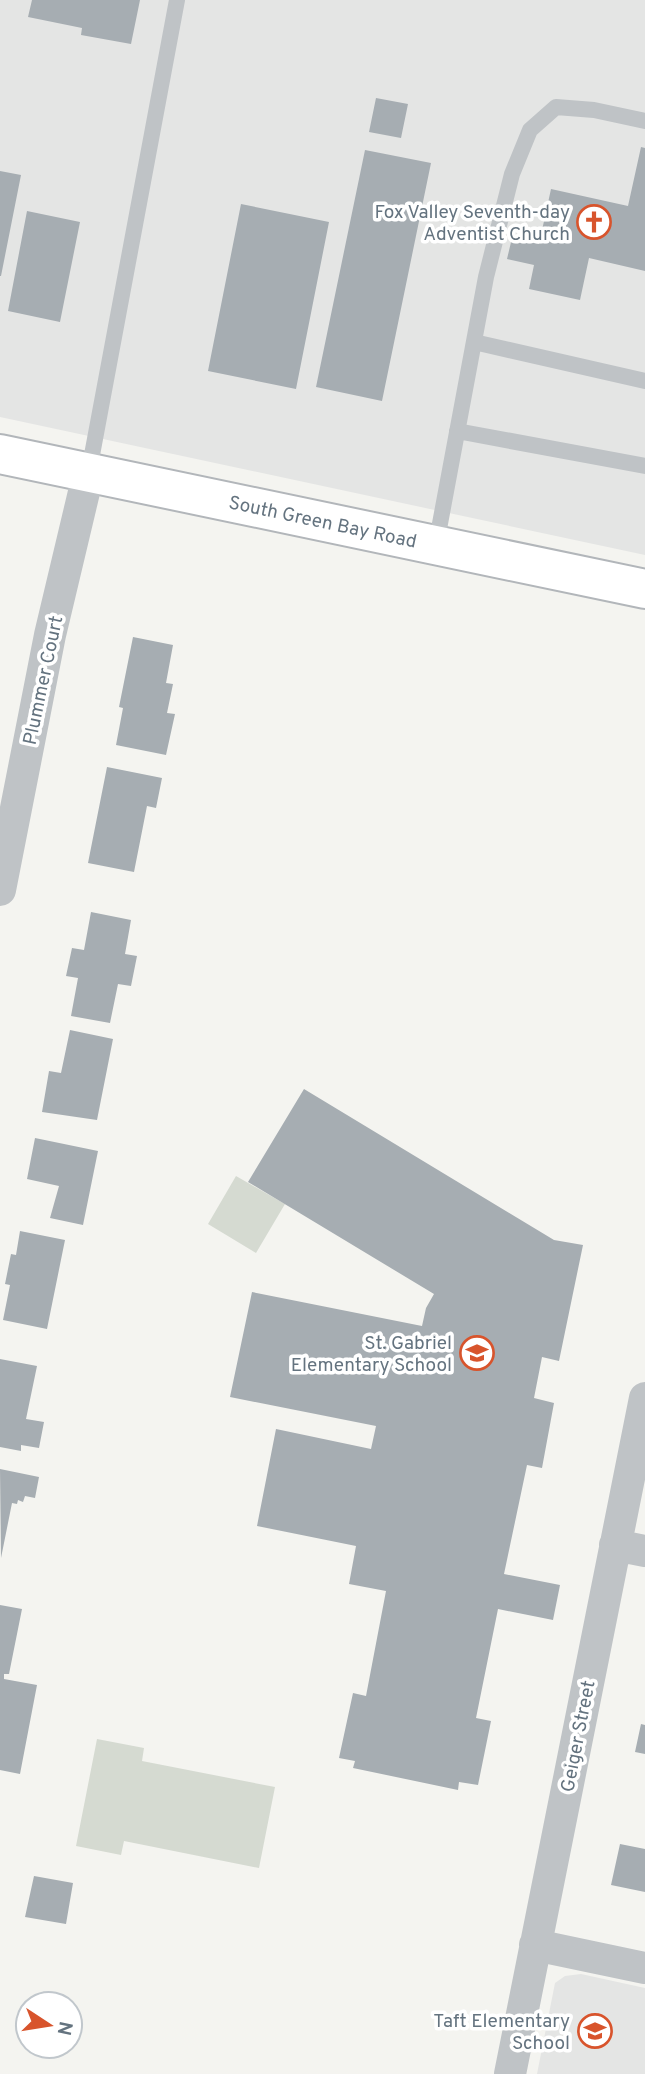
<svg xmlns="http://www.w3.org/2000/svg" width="645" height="2074" font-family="Overpass,sans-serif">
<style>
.built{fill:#e4e5e4}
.green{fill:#d5dad1}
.building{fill:#a6adb2}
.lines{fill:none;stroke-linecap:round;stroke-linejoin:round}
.secondary-casing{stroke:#b2b6ba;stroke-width:42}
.lane{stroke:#bfc3c6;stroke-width:16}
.street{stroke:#bfc3c6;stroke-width:32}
.secondary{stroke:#fff;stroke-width:38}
.labels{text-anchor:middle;stroke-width:7;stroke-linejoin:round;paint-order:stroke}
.poi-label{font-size:19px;fill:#64737f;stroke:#fff;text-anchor:end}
.street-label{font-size:19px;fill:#64737f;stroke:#fff}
</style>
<rect width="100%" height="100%" fill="#f4f4f0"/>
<path class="built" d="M0 0H645V555L0 417Z
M581 1974 645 1988V2074H537L555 1983 565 1976Z"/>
<path class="green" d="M236 1176 285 1204 256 1253 208 1224Z
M97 1739 144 1748 142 1761 275 1787 259 1868 124 1841 121 1855 76 1846Z"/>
<path class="building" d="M32 0H140L131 44 81 35 82 28 28 17Z
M376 98 408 104 401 138 369 132Z
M641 147 645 148V271L589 258 580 300 529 289 534 265 507 259 512 238 539 244 551 189 628 206Z
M365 150 431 163 382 401 316 387Z
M0 171 21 175 1 276H0Z
M241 204 329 222 296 389 208 371Z
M27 211 80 222 60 322 8 311Z
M133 637 173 645 166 683 173 684 167 713 175 714 166 755 116 745 123 708 119 707Z
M107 767 162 778 156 808 147 806 134 872 88 863Z
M91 912 131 920 125 954 137 956 131 986 118 984 110 1023 71 1016 78 978 66 976 72 948 84 950Z
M70 1030 113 1039 97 1120 42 1112 49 1071 61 1073Z
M304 1089 554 1240 583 1245 559 1361 542 1357 534 1398 554 1403 542 1468 527 1465 504 1574 560 1585 553 1620 498 1609 476 1718 491 1721 478 1785 459 1782 458 1790 353 1768 355 1761 339 1758 353 1693 366 1696 386 1591 349 1584 356 1546 257 1526 276 1429 371 1449 376 1426 230 1397 252 1292 422 1326 426 1308 434 1294 248 1182Z
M35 1138 98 1151 83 1225 50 1218 59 1186 27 1179Z
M20 1231 65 1240 47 1329 3 1320 10 1285 5 1284 11 1254 16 1255Z
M0 1359 37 1366 26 1419 44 1422 39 1448 21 1445V1451L0 1447Z
M0 1469 39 1477 35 1498 25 1496 23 1502 18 1500 17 1504 12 1503 1 1558Z
M0 1605 22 1609 9 1674H4V1679L37 1685 20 1774 0 1770Z
M641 1724 645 1725V1754L635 1752Z
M620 1844 645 1849V1892L611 1885Z
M34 1876 73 1883 66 1924 25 1917Z"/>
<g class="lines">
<g class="secondary-casing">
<path id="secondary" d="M0 454 645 589"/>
</g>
<path class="lane" d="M474 342 645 381
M457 431 645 466
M89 471 177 0
M436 545 486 277 512 174 530 130 556 107 594 110 645 121"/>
<path class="street" d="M0 890 50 635 89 471
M615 1545 645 1551
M535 1945 645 1968
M510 2074 645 1398"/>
<use href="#secondary" class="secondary"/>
</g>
<defs>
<g id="church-ring" transform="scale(1.75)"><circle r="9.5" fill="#fff" stroke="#d8542c" stroke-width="1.5"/><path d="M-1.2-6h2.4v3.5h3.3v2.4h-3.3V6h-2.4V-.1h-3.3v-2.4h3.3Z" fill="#d8542c"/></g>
<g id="school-ring" transform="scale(1.75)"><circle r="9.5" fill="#fff" stroke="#d8542c" stroke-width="1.5"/><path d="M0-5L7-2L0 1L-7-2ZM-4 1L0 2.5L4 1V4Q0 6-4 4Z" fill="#d8542c"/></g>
</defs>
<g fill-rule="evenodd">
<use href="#church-ring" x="594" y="222"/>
<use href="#school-ring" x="477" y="1353"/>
<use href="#school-ring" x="595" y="2031"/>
</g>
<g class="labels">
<g class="poi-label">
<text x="570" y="218">Fox Valley Seventh-day<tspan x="570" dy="22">Adventist Church</tspan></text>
<text x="452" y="1349">St. Gabriel<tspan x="452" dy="22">Elementary School</tspan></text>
<text x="570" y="2027">Taft Elementary<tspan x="570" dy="22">School</tspan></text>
</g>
<g class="street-label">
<text transform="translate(323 521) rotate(12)" y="7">South Green Bay Road</text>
<text transform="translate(42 680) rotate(-78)" y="7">Plummer Court</text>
<text transform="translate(577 1736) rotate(-79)" y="7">Geiger Street</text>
</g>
</g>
<g transform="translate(49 2025) rotate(102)"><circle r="33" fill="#ffffff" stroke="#c1c7cc" stroke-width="2"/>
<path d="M0-5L12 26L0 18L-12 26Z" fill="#d8542c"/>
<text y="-10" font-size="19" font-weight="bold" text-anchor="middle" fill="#64737f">N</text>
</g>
</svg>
